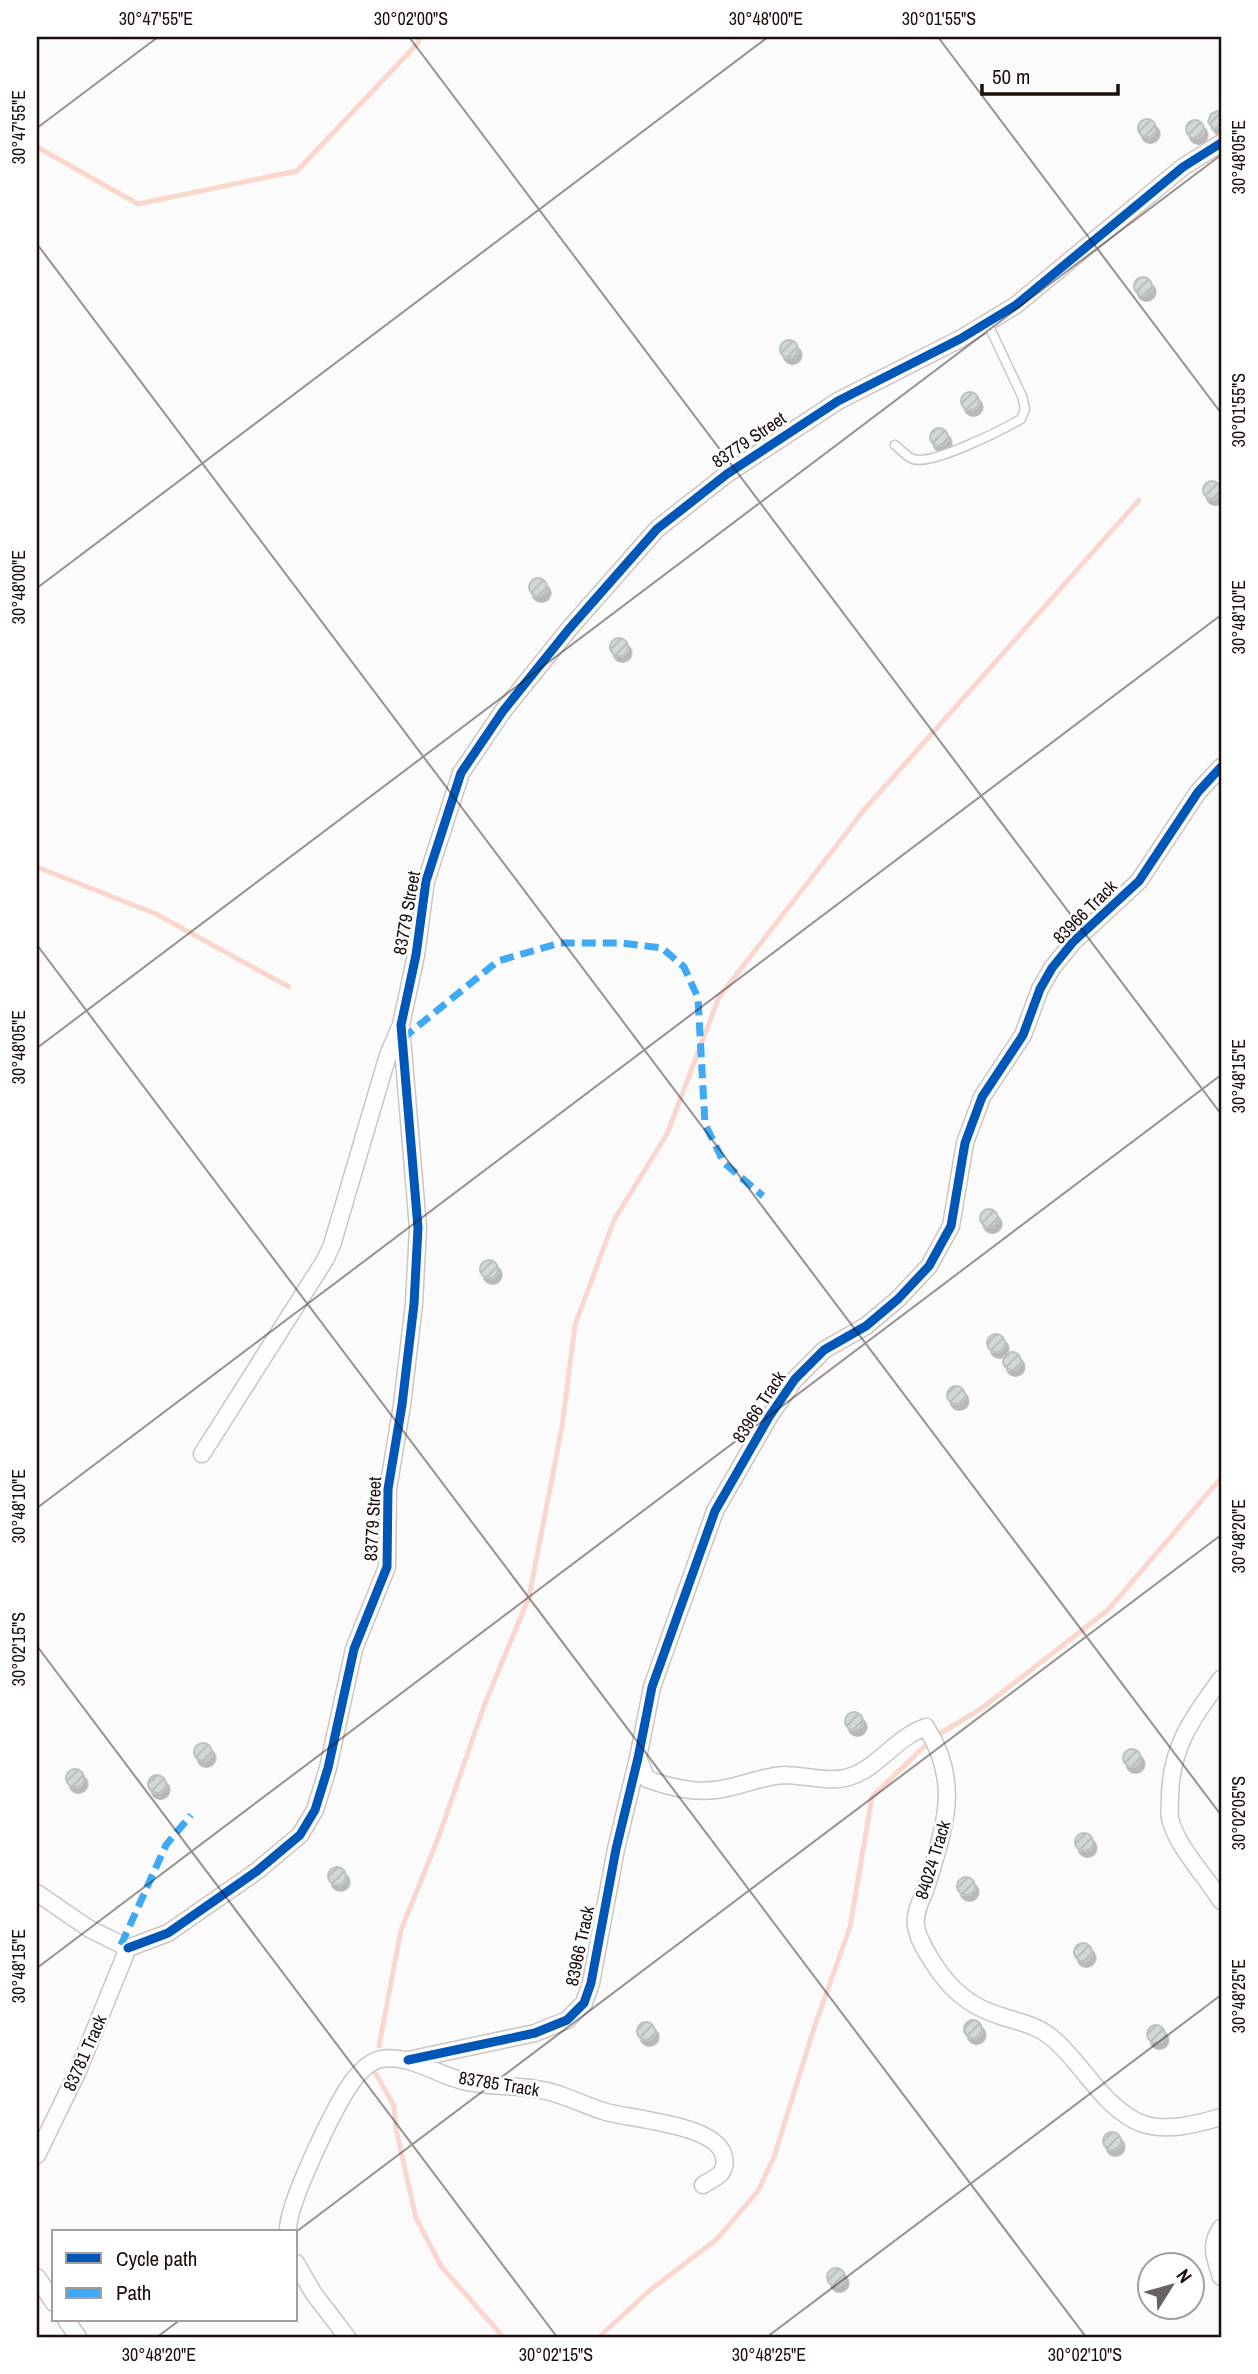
<svg xmlns="http://www.w3.org/2000/svg" width="1258" height="2374" font-family="'Archivo Narrow',sans-serif">
<style>
.lines{fill:none;stroke-linecap:round;stroke-linejoin:round}
.stream{stroke:#fad7cd;stroke-width:5}
.building{fill:url(#building-hatch);stroke:#bac2c1;stroke-width:2;filter:url(#shadow)}
.lane-casing{stroke:#ccc5c3;stroke-width:11}
.street-casing{stroke:#ccc5c3;stroke-width:19}
.lane{stroke:#fefefe;stroke-width:8}
.street{stroke:#fefefe;stroke-width:16}
.quiet{stroke:#3fa9f5;stroke-width:7;stroke-dasharray:14 7;stroke-linecap:butt}
.cycleway-casing{stroke:#fff;stroke-width:13}
.cycleway{stroke:#0057b8;stroke-width:9}
.ticks{fill:none;stroke:#1c0f0c;stroke-width:2;stroke-opacity:0.45}
.labels{text-anchor:middle;stroke-width:5;stroke-linejoin:round;paint-order:stroke}
.street-label{font-size:18px;fill:#1c0f0c;stroke:#fff}
.neatline{fill:none;stroke:#1c0f0c;stroke-width:2.5}
.ticks-label{font-size:18px;text-anchor:middle;fill:#1c0f0c}
</style>
<defs>
<pattern id="building-hatch" width="6" height="6" patternUnits="userSpaceOnUse" patternTransform="scale(1.75)"><rect width="6" height="6" fill="#d1d9d8"/><path d="M-1 1l2-2M0 6l6-6M5 7l2-2" fill="none" stroke="#b3b9b8"/></pattern>
<filter id="shadow"><feDropShadow dx="3.5" dy="6" stdDeviation="0" flood-color="#0004"/></filter>
</defs>
<rect width="100%" height="100%" fill="#fbfbfb"/>
<g class="lines">
<path class="stream" d="M37 147 138 204 297 171 418 43 420 37
M37 867 156 914 289 987
M379 2046 401 1930 439 1836 484 1706 529 1597 562 1427 575 1325 614 1220 667 1134 719 997 864 810 1139 500
M376 2074 394 2106 396 2129 416 2218 441 2266 503 2337
M599 2337 649 2291 717 2239 758 2191 774 2157 815 2025 850 1927 872 1797 933 1738 982 1708 1108 1610 1221 1478
M1219 2337H1221"/>
</g>
<path class="building" d="M1217 111 1221 112 1220 129H1214L1208 122 1211 114Z
M1138 128a9 9 0 1 1 18 0a9 9 0 1 1-18 0Z
M1186 129a9 9 0 1 1 18 0a9 9 0 1 1-18 0Z
M1134 286a9 9 0 1 1 18 0a9 9 0 1 1-18 0Z
M780 349a9 9 0 1 1 18 0a9 9 0 1 1-18 0Z
M961 401a9 9 0 1 1 18 0a9 9 0 1 1-18 0Z
M930 437a9 9 0 1 1 18 0a9 9 0 1 1-18 0Z
M1203 490a9 9 0 1 1 18 0a9 9 0 1 1-18 0Z
M529 587a9 9 0 1 1 18 0a9 9 0 1 1-18 0Z
M610 647a9 9 0 1 1 18 0a9 9 0 1 1-18 0Z
M980 1218a9 9 0 1 1 18 0a9 9 0 1 1-18 0Z
M480 1269a9 9 0 1 1 18 0a9 9 0 1 1-18 0Z
M987 1343a9 9 0 1 1 18 0a9 9 0 1 1-18 0Z
M1003 1361a9 9 0 1 1 18 0a9 9 0 1 1-18 0Z
M947 1395a9 9 0 1 1 18 0a9 9 0 1 1-18 0Z
M845 1721a9 9 0 1 1 18 0a9 9 0 1 1-18 0Z
M194 1752a9 9 0 1 1 18 0a9 9 0 1 1-18 0Z
M1123 1758a9 9 0 1 1 18 0a9 9 0 1 1-18 0Z
M66 1778a9 9 0 1 1 18 0a9 9 0 1 1-18 0Z
M148 1784a9 9 0 1 1 18 0a9 9 0 1 1-18 0Z
M1075 1842a9 9 0 1 1 18 0a9 9 0 1 1-18 0Z
M328 1876a9 9 0 1 1 18 0a9 9 0 1 1-18 0Z
M957 1886a9 9 0 1 1 18 0a9 9 0 1 1-18 0Z
M1074 1952a9 9 0 1 1 18 0a9 9 0 1 1-18 0Z
M964 2029a9 9 0 1 1 18 0a9 9 0 1 1-18 0Z
M637 2031a9 9 0 1 1 18 0a9 9 0 1 1-18 0Z
M1147 2034a9 9 0 1 1 18 0a9 9 0 1 1-18 0Z
M1103 2141a9 9 0 1 1 18 0a9 9 0 1 1-18 0Z
M827 2277a9 9 0 1 1 18 0a9 9 0 1 1-18 0Z"/>
<g class="lines">
<g class="lane-casing">
<path id="lane" d="M895 445C900 449 907 457 913 459 931 466 1004 429 1021 419L1025 409 1022 396 988 324"/>
</g>
<g class="street-casing">
<path id="street" d="M202 1454 325 1260 332 1245 388 1055 400 1027
M1221 1679C1193 1717 1171 1746 1170 1796 1170 1803 1169 1811 1170 1818 1176 1846 1206 1876 1221 1901
M638 1758 647 1779C675 1789 701 1795 731 1787 749 1783 766 1776 784 1775 805 1775 829 1783 849 1777 877 1769 896 1737 926 1727 962 1783 944 1828 927 1885 923 1898 914 1911 916 1925 917 1938 927 1953 934 1964 950 1989 969 2006 998 2015 1017 2022 1035 2024 1051 2037 1083 2063 1103 2109 1143 2124 1168 2132 1197 2124 1221 2117
M37 1893 88 1928 128 1948
M128 1948 168 1933 257 1871 300 1835 315 1810 328 1768 354 1649 387 1567 388 1489 402 1405 414 1304 418 1228 401 1025 416 955 426 881 461 773 503 711 569 629 657 529 727 474 838 401 960 339 1016 305 1183 167 1221 143
M408 2060 535 2033 567 2020 584 2003 591 1983 616 1849 638 1758 652 1687 715 1511 769 1417 795 1379 824 1350 866 1326 898 1299 929 1266 951 1226 965 1143 982 1097 1023 1035 1040 989 1052 968 1073 942 1139 881 1198 792 1221 767
M37 2155 78 2071 128 1948
M1221 2228C1209 2245 1215 2258 1221 2277
M288 2232C286 2206 335 2106 352 2082 358 2073 370 2061 381 2059 411 2054 438 2076 467 2082 489 2087 513 2085 536 2089 561 2092 582 2105 606 2112 632 2119 721 2125 724 2158 725 2163 725 2168 721 2173 716 2178 709 2181 703 2185
M296 2263 314 2294 347 2337
M37 2277 54 2303
M66 2320 78 2337"/>
</g>
<use href="#lane" class="lane"/>
<use href="#street" class="street"/>
<path class="quiet" d="M402 1039 498 961 560 943H621L662 948 684 967 698 998 705 1124 724 1163 763 1196
M121 1945 166 1845 191 1815"/>
<g class="cycleway-casing">
<path id="cycleway" d="M128 1948 168 1933 257 1871 300 1835 315 1810 328 1768 354 1649 387 1567 388 1489 402 1405 414 1304 418 1228 401 1025 416 955 426 881 461 773 503 711 569 629 657 529 727 474 838 401 960 339 1016 305 1183 167 1221 143
M408 2060 535 2033 567 2020 584 2003 591 1983 616 1849 638 1758 652 1687 715 1511 769 1417 795 1379 824 1350 866 1326 898 1299 929 1266 951 1226 965 1143 982 1097 1023 1035 1040 989 1052 968 1073 942 1139 881 1198 792 1221 767"/>
</g>
<use href="#cycleway" class="cycleway"/>
</g>
<path class="ticks" d="M409 37 1221 1114M938 37 1221 413M37 128 158 37M37 244 1221 1815M37 588 768 37M37 945 1086 2337M37 1048 1221 155M37 1508 1221 615M37 1646 557 2337M37 1968 1221 1075M296 2232 1221 1535M157 2337 180 2320M767 2337 1221 1995"/>
<g class="labels">
<g class="street-label">
<text transform="translate(749 440) rotate(-34)" y="6">83779 Street</text>
<text transform="translate(1085 912) rotate(-45)" y="6">83966 Track</text>
<text transform="translate(407 913) rotate(-80)" y="6">83779 Street</text>
<text transform="translate(759 1407) rotate(-57)" y="6">83966 Track</text>
<text transform="translate(373 1519) rotate(-87)" y="6">83779 Street</text>
<text transform="translate(933 1860) rotate(-73)" y="6">84024 Track</text>
<text transform="translate(580 1946) rotate(-78)" y="6">83966 Track</text>
<text transform="translate(85 2053) rotate(-66)" y="6">83781 Track</text>
<text transform="translate(499 2084) rotate(9)" y="6">83785 Track</text>
</g>
</g>
<rect width="1258" height="2374" fill="none" stroke="#ffffff" stroke-width="77"/>
<rect x="52" y="2230" width="245" height="91" fill="#ffffff" stroke="#a49f9e" stroke-width="2"/>
<rect x="66" y="2253" width="35" height="10" fill="#0057b8" stroke="#a49f9e" stroke-width="2"/>
<text x="116" y="2266" font-size="21" fill="#1c0f0c">Cycle path</text>
<rect x="66" y="2288" width="35" height="10" fill="#3fa9f5" stroke="#a49f9e" stroke-width="2"/>
<text x="116" y="2300" font-size="21" fill="#1c0f0c">Path</text>
<g transform="translate(1171 2286) rotate(53)"><circle r="33" fill="#ffffff" stroke="#a49f9e" stroke-width="2"/>
<path d="M0-5L12 26L0 18L-12 26Z" fill="#6a6260"/>
<text y="-10" font-size="19" font-weight="bold" text-anchor="middle" fill="#1c0f0c">N</text>
</g>
<path d="M982 84v10h136v-10" fill="none" stroke="#1c0f0c" stroke-width="3.5"/>
<text x="992" y="84" font-size="21" fill="#1c0f0c" stroke="#ffffff" stroke-width="5" paint-order="stroke">50 m</text>
<rect x="38" y="38" width="1182" height="2298" class="neatline"/>
<g class="ticks-label">
<text x="156" y="25">30°47'55"E</text>
<text x="411" y="25">30°02'00"S</text>
<text x="766" y="25">30°48'00"E</text>
<text x="939" y="25">30°01'55"S</text>
<text transform="translate(19 127) rotate(-90)" y="6">30°47'55"E</text>
<text transform="translate(1239 157) rotate(-90)" y="6">30°48'05"E</text>
<text transform="translate(1239 410) rotate(-90)" y="6">30°01'55"S</text>
<text transform="translate(19 587) rotate(-90)" y="6">30°48'00"E</text>
<text transform="translate(1239 617) rotate(-90)" y="6">30°48'10"E</text>
<text transform="translate(19 1047) rotate(-90)" y="6">30°48'05"E</text>
<text transform="translate(1239 1076) rotate(-90)" y="6">30°48'15"E</text>
<text transform="translate(19 1506) rotate(-90)" y="6">30°48'10"E</text>
<text transform="translate(1239 1536) rotate(-90)" y="6">30°48'20"E</text>
<text transform="translate(19 1649) rotate(-90)" y="6">30°02'15"S</text>
<text transform="translate(1239 1813) rotate(-90)" y="6">30°02'05"S</text>
<text transform="translate(19 1966) rotate(-90)" y="6">30°48'15"E</text>
<text transform="translate(1239 1996) rotate(-90)" y="6">30°48'25"E</text>
<text x="159" y="2361">30°48'20"E</text>
<text x="556" y="2361">30°02'15"S</text>
<text x="769" y="2361">30°48'25"E</text>
<text x="1085" y="2361">30°02'10"S</text>
</g>
</svg>
